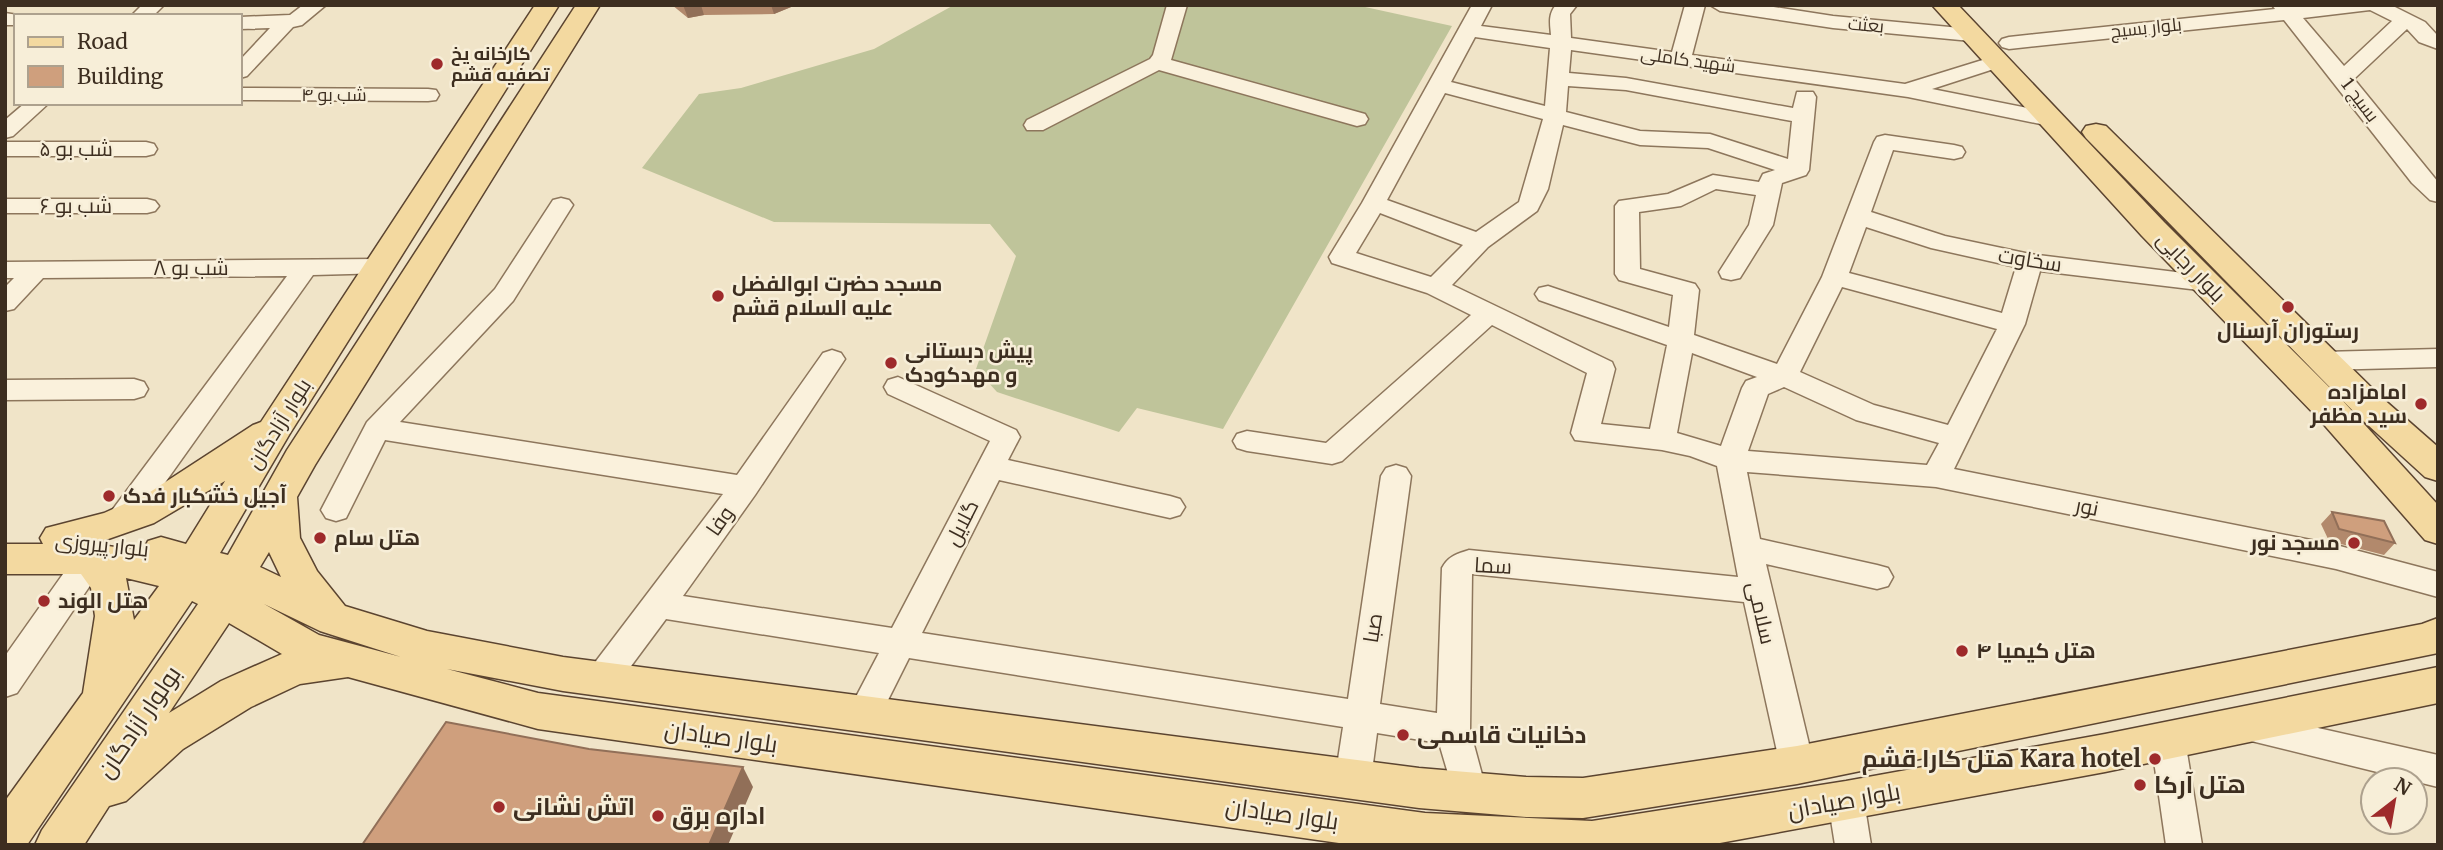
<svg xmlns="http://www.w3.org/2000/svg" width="2443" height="850" font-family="Merriweather,Cairo,serif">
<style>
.cemetery{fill:#bfc49a}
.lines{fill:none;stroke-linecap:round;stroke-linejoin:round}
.minor-casing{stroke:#8d765c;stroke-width:3}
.major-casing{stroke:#5b4430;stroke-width:3}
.minor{fill:#faf1dc;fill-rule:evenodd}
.major{fill:#f3d9a0;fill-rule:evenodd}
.wall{fill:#b2896c}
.shaded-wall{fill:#916f58}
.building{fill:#cf9f7d;stroke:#916f58;stroke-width:2}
.poi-dot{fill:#9e2a2b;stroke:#f7eed8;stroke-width:2.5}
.labels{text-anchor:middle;stroke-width:5;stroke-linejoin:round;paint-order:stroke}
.far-street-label{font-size:18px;fill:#3d2e20;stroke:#f7eed8}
.far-poi-label{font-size:18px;font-weight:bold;fill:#3d2e20;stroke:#f7eed8;text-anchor:start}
.street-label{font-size:21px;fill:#3d2e20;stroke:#f7eed8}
.poi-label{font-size:21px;font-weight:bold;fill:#3d2e20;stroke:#f7eed8;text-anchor:start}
.near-street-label{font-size:24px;fill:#3d2e20;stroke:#f7eed8}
.near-poi-label{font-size:24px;font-weight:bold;fill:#3d2e20;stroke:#f7eed8;text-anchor:start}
</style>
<rect width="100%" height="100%" fill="#f0e4c8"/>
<path class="cemetery" d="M954 5H1356L1452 26 1223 429 1137 408 1119 432 997 392 976 369 1016 256 990 224 774 222 642 168 699 94 741 88 874 49Z"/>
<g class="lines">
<g class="minor-casing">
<path id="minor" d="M142 5H164L153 16H131Z
M303 5H326L302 25 293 27 247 76 240 78V60L270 28 240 29V17L290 15Z
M1167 5H1187L1171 60 1365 114 1368 119 1365 124 1357 126 1159 70 1043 130H1027L1024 125 1027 120 1150 59 1153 55Z
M1472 5H1492L1481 26 1551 35C1550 24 1548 14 1556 5H1577L1570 14 1571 38 1672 52 1685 5H1705L1692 55 1905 84 1989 58H2003L2006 62 2003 66 1932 89 2058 114 2061 119 2058 124 2050 126 1908 97 1571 50 1569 73 1626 78 1793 108 1797 92H1813L1816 97 1809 170 1806 175 1782 183 1773 225 1740 278 1731 280 1722 278 1719 272 1749 225 1756 195 1716 189 1681 206 1639 212 1640 269 1695 284 1699 290 1694 335 1777 364 1822 277 1874 142 1877 137 1885 135 1954 145 1962 147 1965 152 1962 157 1954 159 1893 150 1871 212 1945 236 2030 254 2216 277 2220 283 2216 289 2207 291 2040 271 2025 324 1954 469 2336 545 2438 572V597L2336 569 1936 487 1747 472 1760 539 1877 565 1888 568 1893 577 1888 586 1877 589 1766 564 1814 765 1809 776 1797 781 1785 776 1780 765 1744 602 1472 574 1470 730 1487 793 1481 804 1469 809 1457 804 1439 743 1377 733 1371 779 1365 790 1353 795 1341 790 1335 779 1343 727 909 658 876 724 864 729 852 724 847 714 879 653 666 619 614 689 602 693 590 689 585 679 590 669 723 494 385 440 346 518 336 521 326 518 321 510 367 422 495 289 553 200 561 198 569 200 573 205 513 301 400 422 737 475 823 353 832 350 841 353 845 359 755 495 683 596 892 628 990 441 888 394 884 387 888 380 898 377 1016 430 1020 437 1008 460 1170 496 1180 499 1185 507 1180 515 1170 518 999 480 922 633 1348 699 1381 476 1386 468 1396 465 1406 468 1411 476 1380 704 1437 713 1442 568C1448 556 1457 554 1469 550L1738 577 1717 466 1690 456 1662 450 1575 440 1571 433 1587 373 1492 325 1342 461 1332 464 1247 451 1237 448 1233 441 1237 434 1247 431 1326 443 1471 315 1427 293 1332 263 1329 257 1362 203ZM1475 37 1550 48 1545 106 1451 82ZM1568 86 1626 90 1792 121 1788 159 1710 134 1640 131 1566 112ZM1445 93 1543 119 1519 202 1476 232 1387 200ZM1563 125 1640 145 1708 148 1775 170 1763 174 1759 182 1713 175 1668 194 1619 201 1615 206V274L1619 280 1673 295 1669 327 1548 286 1539 288 1535 294 1539 300 1667 345 1650 429 1601 424 1615 369 1612 362 1452 285 1488 247 1537 211 1548 189ZM1380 213 1463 245 1431 277 1356 253ZM1866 227 1931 248 2016 267 2002 313 1849 273ZM1842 287 1997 329 1948 425 1874 405 1800 372ZM1692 353 1757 377 1746 381 1742 388 1721 446 1677 433ZM1784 387 1856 420 1939 443 1927 465 1748 451 1768 394Z
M1710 5H1761L1833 16 1971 29 1978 31 1981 35 1978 39 1971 41 1833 28 1720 11Z
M2272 5H2391L2425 22 2438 36V49L2419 42 2407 29 2354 79 2438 182V202L2430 200 2412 183 2284 20 2009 49 2002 47 1999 43 2002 39 2009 37 2275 9ZM2370 10 2392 21 2344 66 2303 18Z
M5 13 24 16H16V25H5Z
M240 88 428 89 436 90 439 95 436 100 428 101 240 100Z
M25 103H49L13 136 5 138V120Z
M5 142H146L154 144 157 149 154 154 146 156H5Z
M5 199H147L155 201 159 206 155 211 147 213H5Z
M377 259 386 261 389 267 386 273 313 275 132 529 121 532 110 529 106 521 110 513 287 276 43 278 14 309 5 311V287L14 278H5V262Z
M2438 349V367L2323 370 2314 367 2310 361 2314 355 2323 352Z
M134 379 144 382 148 389 144 396 134 399 5 400V380Z
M91 547 102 550 106 559 102 568 17 693 5 697V656L80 550Z
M2247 712 2438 755V787L2235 737 2230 727 2235 717Z
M2168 725 2180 729 2185 740 2202 845H2166L2151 740 2156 729Z
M1846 785 1859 790 1864 801 1871 845H1835L1828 801 1833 790Z"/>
</g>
<g class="major-casing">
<path id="major" d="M535 5H559L289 435 220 553 228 555 287 450 576 5H600L315 465 297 497 300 538 317 571 345 606 427 631 563 657 1419 768 1526 777 1583 778 1797 746 2422 624 2438 618V653L1797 784 1583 818 1526 817 1419 808 563 691 447 669 538 693 1425 813 1592 821 1846 781 2105 734 2438 667V703L2105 772 1709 845H1353L538 729 348 677 300 684 251 707 183 749 126 801 109 806 84 845H35L42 830 198 604 192 601 27 845H5V801L83 693 95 616 91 588 81 574H5V544H43L40 538 46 528 104 513 147 494 253 425 261 422ZM225 481 186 544 161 537 148 541 143 551 94 544 154 523ZM269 552 281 577 260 567ZM126 578 159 586 134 620ZM264 604 320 631 401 657 319 635ZM229 623 282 654 221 681 169 713Z
M1932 5H1958L2164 222 2343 401 2438 505V544L2425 540 2319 419 2142 236Z
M2096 124 2106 126 2381 397 2438 447V481L2425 477 2357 415 2086 138 2082 132 2086 126Z"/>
</g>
<use href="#minor" class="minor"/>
<use href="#major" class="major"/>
</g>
<path class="wall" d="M672 5H796L774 14 704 15 688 18Z
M2332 512 2395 543 2384 555 2329 541 2321 524Z"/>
<path class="shaded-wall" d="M683 5H701L704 15 688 18Z
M771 5H796L774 14Z
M743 767 753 787 728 845H709Z"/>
<path class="building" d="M2332 512 2384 521 2395 543 2339 529Z
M446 722 589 749 743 767 709 845H362Z"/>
<g class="poi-dot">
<circle cx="437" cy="64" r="7"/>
<circle cx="718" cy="296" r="7"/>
<circle cx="2288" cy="307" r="7"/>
<circle cx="891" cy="363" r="7"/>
<circle cx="2421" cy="404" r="7"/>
<circle cx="109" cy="496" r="7"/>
<circle cx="320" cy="538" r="7"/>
<circle cx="2354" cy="543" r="7"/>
<circle cx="44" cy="601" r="7"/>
<circle cx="1962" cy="651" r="7"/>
<circle cx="1403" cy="735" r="7"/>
<circle cx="2155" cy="759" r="7"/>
<circle cx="2140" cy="785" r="7"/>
<circle cx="499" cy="807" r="7"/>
<circle cx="658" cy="816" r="7"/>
</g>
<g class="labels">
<g class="far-street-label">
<text transform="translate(1866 25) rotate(5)" y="6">بعثت</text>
<text transform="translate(2146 28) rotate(-6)" y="6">بلوار بسیج</text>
<text transform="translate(1688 60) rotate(8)" y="6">شهید کاملی</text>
<text x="334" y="101">شب بو ۴</text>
<text transform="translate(2360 100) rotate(53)" y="6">بسیج 1</text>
</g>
<g class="far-poi-label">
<text x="451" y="60">کارخانه یخ<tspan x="451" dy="21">تصفیه قشم</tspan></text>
</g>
<g class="street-label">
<text x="76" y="156">شب بو ۵</text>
<text x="76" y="213">شب بو ۶</text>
<text transform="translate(2030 260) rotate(9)" y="7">سخاوت</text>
<text transform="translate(2191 267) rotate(46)" y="7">بلوار رجایی</text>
<text x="191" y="275">شب بو ۸</text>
<text transform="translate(279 424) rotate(-58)" y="7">بلوار آزادگان</text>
<text transform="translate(2087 507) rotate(11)" y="7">نور</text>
<text transform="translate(720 521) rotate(-55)" y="7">وفا</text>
<text transform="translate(962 523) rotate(-63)" y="7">گلایل</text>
<text transform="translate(102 545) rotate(6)" y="7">بلوار پیروزی</text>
<text transform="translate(1493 566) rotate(3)" y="7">سما</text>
<text transform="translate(1761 613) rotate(77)" y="7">سلامی</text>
<text transform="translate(1373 628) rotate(-81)" y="7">صبا</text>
</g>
<g class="poi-label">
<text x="732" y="291">مسجد حضرت ابوالفضل<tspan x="732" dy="24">علیه السلام قشم</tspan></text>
<text x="2288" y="338" text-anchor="middle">رستوران آرسنال</text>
<text x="905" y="358">پیش دبستانی<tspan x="905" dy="24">و مهدکودک</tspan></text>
<text x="2407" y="399" text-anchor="end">امامزاده<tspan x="2407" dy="24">سید مظفر</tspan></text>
<text x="123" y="503">آجیل خشکبار فدک</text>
<text x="334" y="545">هتل سام</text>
<text x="2340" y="550" text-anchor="end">مسجد نور</text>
<text x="58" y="608">هتل الوند</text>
<text x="1976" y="658">هتل کیمیا ۴</text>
</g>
<g class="near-street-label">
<text transform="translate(139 722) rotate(-56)" y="8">بولوار آزادگان</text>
<text transform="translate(721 737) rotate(8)" y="8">بلوار صیادان</text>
<text transform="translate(1844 801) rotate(-10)" y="8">بلوار صیادان</text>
<text transform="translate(1282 814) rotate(8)" y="8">بلوار صیادان</text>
</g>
<g class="near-poi-label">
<text x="1417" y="743">دخانیات قاسمی</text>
<text x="2141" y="767" text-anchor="end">هتل کارا قشم Kara hotel</text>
<text x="2154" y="793">هتل آرکا</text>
<text x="513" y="815">اتش نشانى</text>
<text x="672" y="824">اداره برق</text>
</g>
</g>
<rect width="2443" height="850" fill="none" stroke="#3d2e20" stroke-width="14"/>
<rect x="14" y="14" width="228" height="91" fill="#f7eed8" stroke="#ada18e" stroke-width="2"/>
<rect x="28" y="37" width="35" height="10" fill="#f3d9a0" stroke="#ada18e" stroke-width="2"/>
<text x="77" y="49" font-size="21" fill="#3d2e20">Road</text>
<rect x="28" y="66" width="35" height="21" fill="#cf9f7d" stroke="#ada18e" stroke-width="2"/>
<text x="77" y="84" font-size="21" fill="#3d2e20">Building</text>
<g transform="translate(2394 801) rotate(31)"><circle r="33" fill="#f7eed8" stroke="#ada18e" stroke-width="2"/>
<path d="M0-5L12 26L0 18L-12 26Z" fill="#9e2a2b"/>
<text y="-10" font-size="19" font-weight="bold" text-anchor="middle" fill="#3d2e20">N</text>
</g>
</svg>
